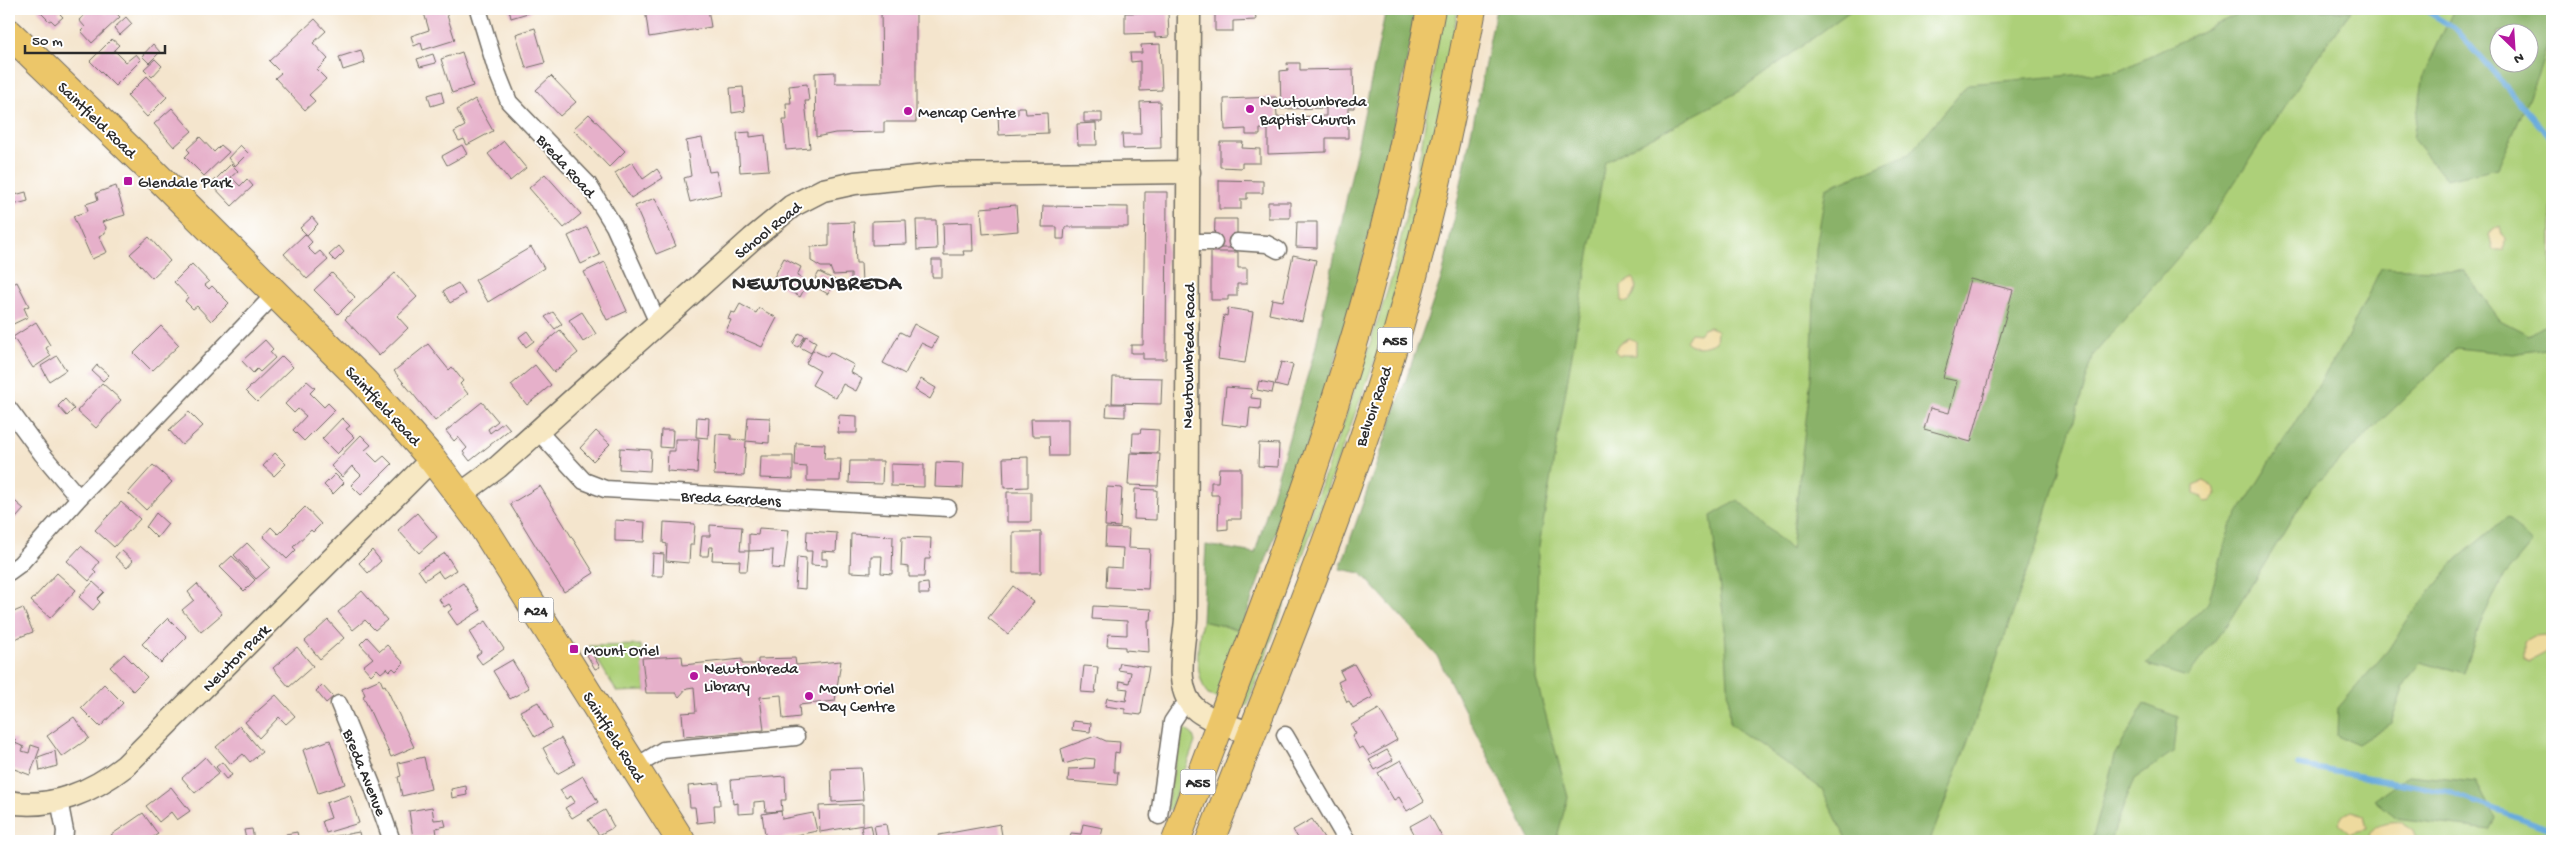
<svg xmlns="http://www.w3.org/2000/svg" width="2561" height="850" font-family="'Gochi Hand',sans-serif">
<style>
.green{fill:#add079;stroke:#6c7e52;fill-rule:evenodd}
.forest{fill:#8ab269;stroke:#5a6e4a;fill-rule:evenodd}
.sand{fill:#eeda9e;stroke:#8c8264}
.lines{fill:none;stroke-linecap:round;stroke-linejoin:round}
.stream{stroke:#69abdd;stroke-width:5.5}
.building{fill:#e6b0ca}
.street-casing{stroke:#716c64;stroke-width:19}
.secondary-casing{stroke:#716c64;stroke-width:25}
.highway-casing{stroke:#716c64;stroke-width:30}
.street{stroke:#fff;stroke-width:16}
.secondary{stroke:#f7e8c3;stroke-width:22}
.highway{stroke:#ecc669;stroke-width:28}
.poi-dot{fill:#b5179e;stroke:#fff;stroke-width:2}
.labels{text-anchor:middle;stroke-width:4;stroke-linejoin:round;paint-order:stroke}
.shield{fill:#fff;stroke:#6b6b6b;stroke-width:1}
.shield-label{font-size:15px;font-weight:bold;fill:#2b2b2b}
.poi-label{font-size:16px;fill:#2b2b2b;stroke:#fff;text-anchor:start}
.street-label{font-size:16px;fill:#2b2b2b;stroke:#fff}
.district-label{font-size:21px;font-weight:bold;letter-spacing:1px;fill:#2b2b2b;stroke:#fff}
</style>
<rect width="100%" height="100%" fill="#fff"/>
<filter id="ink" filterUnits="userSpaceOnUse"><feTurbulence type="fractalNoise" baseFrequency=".02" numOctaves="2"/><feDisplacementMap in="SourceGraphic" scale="10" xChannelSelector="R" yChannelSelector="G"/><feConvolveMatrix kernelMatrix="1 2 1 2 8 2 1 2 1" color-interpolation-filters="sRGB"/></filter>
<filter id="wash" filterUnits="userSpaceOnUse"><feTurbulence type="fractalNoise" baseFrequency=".0096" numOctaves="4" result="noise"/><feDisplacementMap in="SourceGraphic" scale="20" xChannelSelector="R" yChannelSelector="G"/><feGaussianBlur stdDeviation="1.12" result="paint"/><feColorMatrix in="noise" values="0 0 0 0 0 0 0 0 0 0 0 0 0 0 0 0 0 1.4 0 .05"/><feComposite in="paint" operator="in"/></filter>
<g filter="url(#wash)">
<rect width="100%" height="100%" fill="#f4e5cd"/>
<path class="green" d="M1443 9H1458L1438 122 1386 330 1247 706 1241 704 1345 419 1392 277 1421 149Z
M1541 9H2552V841H1538L1496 707ZM2498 32H2528V62H2498Z
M1202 621 1241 630 1218 698 1208 695C1194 673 1197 646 1202 621Z
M641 645 646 691 617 692 589 646Z
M1185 729 1193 735 1195 742 1170 810 1166 809 1181 732Z"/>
<path class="forest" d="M1386 9H1417C1395 125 1371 241 1337 355 1309 448 1273 538 1241 630L1202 621 1206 545 1255 553 1315 350Z
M1496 9H1853L1740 91 1605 162 1538 552 1536 679 1568 797 1556 841H1531L1437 656 1361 573 1340 569 1443 273Z
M2248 9 2351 11 2317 57 2208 223 2094 354 2036 547 1967 744 1930 841H1847L1822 789 1730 724 1725 630 1711 516 1738 500 1791 550 1811 377 1816 248 1826 188 1909 154 1968 84 2119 71Z
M2454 9H2552C2552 56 2517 123 2498 168L2446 179 2413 139 2424 74ZM2528 32V62H2498V32Z
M2381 268 2464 271 2500 320 2529 335 2552 321V348L2513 354 2457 348 2312 487 2228 623 2187 677 2146 664 2208 603 2230 527 2345 342Z
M2507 517 2532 543 2504 576 2481 621 2464 673 2420 661 2404 686 2391 723 2358 744 2337 735 2338 708 2388 650 2410 616 2457 559Z
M2144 704 2178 717 2174 751 2134 779 2110 841H2092L2115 756Z
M2409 775 2476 782 2495 818 2490 830 2396 818 2374 800Z"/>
<path class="sand" d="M2500 226 2502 235 2505 238 2504 250H2493L2489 234Z
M1633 278C1639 285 1635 295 1628 302L1622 301 1621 286Z
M1709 327 1717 330 1716 342C1705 347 1696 350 1686 341L1691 333 1699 334 1703 329Z
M1629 338 1636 341V355H1619L1615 351 1618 344Z
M2204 481 2214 487 2216 495 2211 501 2205 502 2201 496 2194 493V485Z
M2545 635 2549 639 2551 650 2530 661 2524 658V642L2535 636Z
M2351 811 2364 815 2367 829 2350 833 2339 824 2344 815Z
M2402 822 2414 830 2418 841H2398L2394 839 2379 841 2371 839 2369 836C2374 822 2390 821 2402 822Z"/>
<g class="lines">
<path class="stream" d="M2423 9 2456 29 2552 140
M2298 765 2448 792 2552 830"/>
</g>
<g id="blocks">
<path class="building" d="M37 9H62L58 12 63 17 55 24 51 20 49 21Z
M91 9H100L105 14 112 9 120 17 92 43 81 31 85 27 79 20Z
M436 9H445L455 40 423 50 421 43 414 46 411 36 429 30 424 13Z
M509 9H530L531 12 511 18Z
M645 9H708L711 27 649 37Z
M1255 9 1256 20 1233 21V31H1215V10Z
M881 10H916V122H884V132L835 133 816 137 815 73 835 72V83H882Z
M1168 12 1169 37 1155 38V33L1125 34V13Z
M126 17 132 24 120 35 114 28Z
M315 19 326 31 313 43 328 59 317 70 326 79 309 95 315 101 305 110 275 78 281 73 269 61Z
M535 28 545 63 526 68 516 34Z
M112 39 119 45 114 50 126 62 136 54 141 60 115 86 90 61Z
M153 44 160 52 149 63 142 56Z
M1160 44 1162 90 1140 91V61L1131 62 1130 53H1142L1141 45Z
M361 50 365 63 343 70 339 57Z
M462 52 473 86 452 93 441 59Z
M433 54 436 63 420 67 417 59Z
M155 59 162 66 152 77 144 69Z
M1287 63H1300V70L1353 69 1354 108H1348V138H1326V152L1268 154V129H1260V135H1246V129L1225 130 1224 99 1276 97 1277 117 1326 116V108L1281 109 1280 71 1288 70Z
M147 76 167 97 147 117 127 96Z
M551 76 576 102 560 116 536 90Z
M807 84 809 101H805L810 148 786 150 783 120H787L786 103H791L789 86Z
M743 87 745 111 732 113 730 88Z
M441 91 444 102 431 106 428 95Z
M475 99 493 131 467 145 464 139 459 141 454 132 465 126 457 110Z
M1160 101 1161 148 1123 149 1122 134H1141L1140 102Z
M1018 107H1025L1026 114 1047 113 1048 133 999 135 998 115 1018 114Z
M172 108 192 131 174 147 154 124Z
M1084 113H1102V122H1084Z
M589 114 625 151 609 167 573 129Z
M1096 123 1097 145H1078L1077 124Z
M750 132V137L765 135 769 170 740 172 737 133Z
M200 137 214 152 221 145 229 152 204 176 185 157 190 152 187 149Z
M702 138 709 172 716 171 721 194 690 202 684 178 691 176 686 141Z
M504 141 526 168 510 181 488 154Z
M1220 142H1243L1242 148 1260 149V163H1242V168L1220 167Z
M240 145 248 153 235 166 228 158Z
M462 145 467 154 447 165 442 156Z
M632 162 643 179 657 169 663 178 631 198 615 173Z
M231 164 238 171 231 177 240 186 247 179 253 186 232 206 211 184Z
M545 174 581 214 564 228 529 188Z
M1219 180 1263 181V193H1247V199H1241V209H1219Z
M116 186 125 215 102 222 106 227 105 233 99 236 107 252 92 259 73 216 88 211 86 204 98 200 96 193Z
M26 192 28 201 13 205 11 196Z
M1145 192H1167L1166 359H1143V353H1131V345H1143Z
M655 198 676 246 656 254 635 206Z
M1268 202H1290V218H1268Z
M1016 205 1018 231 983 234 981 208Z
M1043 206 1128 207V227H1065L1064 239H1057V227H1042Z
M312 217 318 224 307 235 300 228Z
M1215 219H1237V248H1214Z
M906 220 907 244 872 245V221Z
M916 220H936L937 249 917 250Z
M854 222 856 263H861L862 282H851V274L833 275 830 267H821L811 261V247L829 246V223Z
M972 222 973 251H963L964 255H944L943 223Z
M1297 222H1317V248L1296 247Z
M587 227 600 255 581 264 568 236Z
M305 234 312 242 307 247 315 255 320 251 328 260 307 279 284 254Z
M149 237 170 261 152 278 130 254Z
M339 246 344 252 335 261 329 255Z
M531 247 544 268 488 302 475 280Z
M1211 252H1238V268H1247V284H1237V296H1228V300H1211Z
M1293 255 1316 260 1302 321 1269 314 1272 299 1283 301Z
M784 258 801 267 797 276 808 282 800 297 772 281Z
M932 260H942V277H932Z
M605 262 627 311 607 320 584 272Z
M192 264 209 282 205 285 209 289 212 286 229 303 211 321 197 306 193 309 185 301 188 297 174 282Z
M819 272 835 280 828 294 812 285Z
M332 273 355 297 338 314 314 290Z
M395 273 417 297 397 316 408 328 379 356 345 319Z
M1970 279 2013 290 1971 442 1924 429 1930 408 1949 413 1957 381 1943 378Z
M17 282 29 306 24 308 28 317 9 326V286Z
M458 283 465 294 450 303 443 291Z
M740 304 756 313 759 308 777 318 762 347 726 331 731 320 728 319 731 312 735 313Z
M1228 308 1253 312 1245 363 1218 359 1224 315 1227 316Z
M553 312 562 324 555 329 545 317Z
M582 312 596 334 583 342 569 320Z
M36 322 50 345 46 348 51 356 33 368 13 337Z
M914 324 938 337 932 348 921 343 905 374 883 363 900 332 908 336Z
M161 326 179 345 152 371 134 353Z
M560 330 578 353 554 372 536 350Z
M527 331 534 341 526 347 519 337Z
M799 333 805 336 798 347 793 344Z
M806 336 816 342 811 353 800 347Z
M265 340 273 349 270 352 275 358 260 372 257 369 253 373 242 361Z
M428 344 449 370 452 367 463 381 460 384 468 394 435 421 394 371Z
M813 350 827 357 830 352 854 365 850 372 862 379 856 391 843 384 836 398 812 385 820 371 806 363Z
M57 356 66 370 49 381 41 366Z
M282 356 293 367 257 402 246 391Z
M1281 362 1293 365 1287 388 1275 385Z
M97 365 109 375 103 381 92 371Z
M535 365 551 385 527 405 511 385Z
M1113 377 1162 378 1161 404 1112 403Z
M921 379 936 388 930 399 915 390Z
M307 381 315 388 310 393 324 407 328 403 335 410 304 441 293 430 306 416 298 409 294 413 285 404Z
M1259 381 1274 384 1272 393 1257 390Z
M102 383 121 400 96 428 77 411Z
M1226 387 1252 389 1251 398 1261 399 1260 409 1250 408 1248 427 1222 424Z
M65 399 74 409 67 416 58 406Z
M482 402 498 421 488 429 490 433 504 422 510 429 470 461 463 452 467 448 458 437 454 441 446 431Z
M1107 404H1125V417L1106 416Z
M189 412 203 426 182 445 169 430Z
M839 415 857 416V433H838Z
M697 417 709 418 708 438 696 437Z
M748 417 770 418 769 443 746 441 744 476 714 475 716 434 731 435V439L746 440Z
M342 418 350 426 346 429 354 437 337 454 322 439Z
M1031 419H1068V456H1050L1049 436H1032Z
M1141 429 1159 430 1158 453 1132 452 1133 433H1140Z
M661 430H673L672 448 660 447Z
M596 431 610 444 593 461 580 448Z
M361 435 371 445 365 450 377 462 384 456 392 464 361 495 351 485 361 475 352 466 342 477 331 466Z
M675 439H699L697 473 667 471 668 451H675Z
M796 443 825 444 824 459H841L840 481H807V467L795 466Z
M1259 443 1279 444 1278 467 1258 466Z
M620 448 651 450 650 471 619 469Z
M275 453 286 464 274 476 263 466Z
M1130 453 1160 454 1158 486 1128 485Z
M761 456H793V479L760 478Z
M1028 457V487L1004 488 1003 458Z
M850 461H883L882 484 849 483Z
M936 462 964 463 963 488 935 487Z
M891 464 924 465V487L891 486Z
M153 465 172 482 146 510 128 493Z
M1219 468H1241V519H1228V529L1218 530 1219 495H1211V482H1218Z
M335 474 344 483 333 494 324 485Z
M540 486 594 573 564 592 510 504Z
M1107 487 1122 488 1120 527 1105 526Z
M1135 489 1157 490 1156 520 1134 519Z
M1007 492H1031V522H1007Z
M9 496 24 509 9 526Z
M121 502 140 519 114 547 95 530Z
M305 507 321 524 313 532 311 530 293 547 296 550 287 559 263 536 271 527 278 534Z
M156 513 168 524 157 538 146 527Z
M417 513 437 537 419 553 398 530Z
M615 520 645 522 644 542 615 541Z
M664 522 695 524 693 545H690L689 563 666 561 667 544 663 543Z
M710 525 742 527 740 551H749L747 571H739L740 561 712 560 713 547H709L708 556H700L702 536H710Z
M759 528 789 530 784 569 772 568 773 550 749 551V534L758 535Z
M1106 528 1129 529 1128 548 1150 549 1148 589 1106 587 1107 567 1122 568 1123 548 1105 547Z
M807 531 837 533 836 552 822 551V559H827V566L811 565 812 551H806Z
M1013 532H1041V573H1013Z
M851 534 893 536 892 574 881 573 882 556H871V573L850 572Z
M902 537 931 538 930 559H925L924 577H909V567L901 566Z
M247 543 270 567 256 579 234 555Z
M81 546 99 562 93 570 96 573 89 581 67 561Z
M121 550 133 561 127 568 115 557Z
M372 550 381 561 368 573 359 563Z
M445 553 456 570 443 578 438 571 425 580 418 570Z
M653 553 664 554 663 576H652Z
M232 556 255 580 244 591 220 567Z
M797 557 806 558 805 589 795 588Z
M57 573 76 590 50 618 31 601Z
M93 582 104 592 97 599 100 602 93 610 79 597Z
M463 583 481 610 457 625 448 612 452 609 449 604 444 607 439 599Z
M928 583 929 594H919V584Z
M197 584 222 614 201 632 182 610 194 600 188 592Z
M1013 586 1034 602 1008 634 988 618Z
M362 591 387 620 375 630 365 620 353 630 338 612Z
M1093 606 1152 609 1151 620H1148L1149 652 1125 650V647L1107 646 1108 634 1127 635V621L1092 619Z
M23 608 33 632 9 641V614Z
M168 618 187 637 161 663 142 644Z
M328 620 344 638 320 659 305 641Z
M486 621 504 649 482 664 476 656 481 652 469 632Z
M367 637 380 651 387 645 404 663 396 671 393 668 390 671 387 668 381 673 377 669 371 675 363 666 373 658 360 644Z
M297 647 313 666 289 687 273 668Z
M591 652 600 667 595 669 587 655Z
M124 654 147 677 133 691 110 667Z
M682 656 683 665 742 659V664H758V659L795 658 796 665 841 661 835 701 799 705 800 717 783 719 781 695 760 697 764 730 684 737 682 713 696 712 694 687 687 688 679 697 676 693H646L642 658Z
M512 660 529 688 510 699 493 671Z
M1120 663 1149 667 1141 715 1125 713V709L1105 706 1107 698 1126 701 1128 689 1119 688 1120 681 1129 683 1131 672 1118 670Z
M1354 664 1373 697 1353 708 1349 701 1347 702 1338 682 1344 679 1340 671Z
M1084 666 1098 667 1095 693 1081 692Z
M380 679 383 686 385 685 414 747 391 757 363 696 365 695 362 687Z
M104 684 123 703 100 727 81 708Z
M322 685 333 697 326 703 316 691Z
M276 695 295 716 286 724 279 717 259 738 245 722Z
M538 702 552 727 535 737 520 711Z
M1379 709 1397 740 1369 756 1363 747 1359 749 1352 736 1356 734 1351 725Z
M74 717 89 738 62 757 47 736Z
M1073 721 1091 723 1090 732 1072 730Z
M240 726 262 752 250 762 243 754 231 764 216 747Z
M1095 736 1106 741 1120 742 1119 753 1115 752 1114 763V772H1118L1117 785 1068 781 1069 769 1094 768 1095 759 1085 758 1064 764 1061 749Z
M10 738 16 740 15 743 24 747 22 751 29 753 31 745 40 748 30 775 9 767Z
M561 738 575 764 557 774 543 748Z
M330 740 345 784 318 793 303 750Z
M1387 750 1393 760 1375 770 1369 760Z
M55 751 57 766 40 771 38 757Z
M205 757 219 773 195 793 182 778Z
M424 757 431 789 402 796 398 777 401 776 398 763Z
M1401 760 1424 801 1407 811 1399 797 1394 800 1378 773Z
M222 762 232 775 226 779 216 767Z
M861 768 863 800 832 802 831 769Z
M583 776 598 802 572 818 565 808 575 802 571 796 566 799 560 790Z
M785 776 786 800H781L782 811 766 812 765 801 754 802V813L738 814V803L733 804 731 780Z
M719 783 720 805H714L715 821 697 823 695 807H690L688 786Z
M466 786 467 795 452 798 451 789Z
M171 787 190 811 177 820 171 812 159 822 146 806Z
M350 795 359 823 326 833 322 821 331 818 326 803Z
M863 804V825L820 832 819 806Z
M432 807 434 820 444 819 446 826 436 828 437 835 413 838 409 811Z
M605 810 614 827 599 835 588 820Z
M781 811 782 819 813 813 817 831 766 841 762 814Z
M143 813 158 834 147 841H115L111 835Z
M1430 815 1444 841H1418L1410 826Z
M1312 819 1326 841H1300L1293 830Z
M886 824 889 841H877L874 826Z
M1000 824 1003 841H940L939 835Z
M1083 824 1103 828 1100 841H1069L1071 833 1081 834Z
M871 825 874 841H864L861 827Z
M252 829 254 840 269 837 270 841H236L246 839 244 830Z
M297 832 299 841H287L286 834Z
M359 832 361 841H325V838Z"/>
</g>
</g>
<g filter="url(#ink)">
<use href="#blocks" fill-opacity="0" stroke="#716c64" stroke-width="1"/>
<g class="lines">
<g class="street-casing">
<path id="street" d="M478 9 497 72 509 102 588 184 614 226 658 323
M1188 242H1214
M1237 242 1267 244 1278 250
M9 409 42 454 79 498 20 564 9 572
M538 431 584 481 605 489 948 508
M79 498 274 295
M339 704 373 787 392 841
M1285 735 1347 841
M635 767 663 750 796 737
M59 800 65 831 64 841
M1159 816 1172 722 1180 710 1189 702"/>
</g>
<g class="secondary-casing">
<path id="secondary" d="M1189 9 1186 619C1184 646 1172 692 1198 711 1213 722 1234 727 1251 734
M461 494 498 467 752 239 792 206 823 190 855 183 937 175 1189 172
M9 802C51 810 93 791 125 766L432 459"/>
</g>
<g class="highway-casing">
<path id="highway" d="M9 33 152 171 365 383 432 459 480 522 681 841
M1176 841C1236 680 1300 519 1350 354 1385 241 1409 125 1431 9
M1210 841C1274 674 1346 506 1397 334 1428 227 1452 118 1472 9"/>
</g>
<use href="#street" class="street"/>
<use href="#secondary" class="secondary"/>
<use href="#highway" class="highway"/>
</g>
</g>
<g class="poi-dot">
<circle cx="1250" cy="109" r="5"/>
<circle cx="908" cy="111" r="5"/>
<rect x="123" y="176" width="10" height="10" rx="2.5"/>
<rect x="569" y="644" width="10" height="10" rx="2.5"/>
<circle cx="694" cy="676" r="5"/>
<circle cx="809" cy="696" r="5"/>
</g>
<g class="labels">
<g class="shield">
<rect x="1377.5" y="327.5" width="35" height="25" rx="4"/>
<rect x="518.5" y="597.5" width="35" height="25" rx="4"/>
<rect x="1180.5" y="769.5" width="35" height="25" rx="4"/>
</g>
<g class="shield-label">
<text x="1395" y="345">A55</text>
<text x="536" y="615">A24</text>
<text x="1198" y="787">A55</text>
</g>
<g class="poi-label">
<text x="1260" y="106">Newtownbreda<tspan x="1260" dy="18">Baptist Church</tspan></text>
<text x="918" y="117">Mencap Centre</text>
<text x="138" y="187">Glendale Park</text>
<text x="584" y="655">Mount Oriel</text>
<text x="704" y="673">Newtonbreda<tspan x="704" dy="18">Library</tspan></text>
<text x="819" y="693">Mount Oriel<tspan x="819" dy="18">Day Centre</tspan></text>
</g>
<g class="street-label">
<text transform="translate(98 119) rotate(44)" y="6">Saintfield Road</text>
<text transform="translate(567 165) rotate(48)" y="6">Breda Road</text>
<text transform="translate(767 229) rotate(-39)" y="6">School Road</text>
<text transform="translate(1187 356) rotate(-89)" y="6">Newtownbreda Road</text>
<text transform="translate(384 405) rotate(47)" y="6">Saintfield Road</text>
<text transform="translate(1372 406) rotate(-71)" y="6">Belvoir Road</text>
<text transform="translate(731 497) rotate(3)" y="6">Breda Gardens</text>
<text transform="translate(235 657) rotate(-45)" y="6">Newton Park</text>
<text transform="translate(615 736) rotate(58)" y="6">Saintfield Road</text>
<text transform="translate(366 772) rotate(68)" y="6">Breda Avenue</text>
</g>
<g class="district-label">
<text x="817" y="289">NEWTOWNBREDA</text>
</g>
</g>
<rect width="2561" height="850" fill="none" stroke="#fff" stroke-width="30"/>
<g transform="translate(2514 48) rotate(155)"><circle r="24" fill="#ffffff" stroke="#aaaaaa"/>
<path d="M0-4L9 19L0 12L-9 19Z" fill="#b5179e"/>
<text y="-8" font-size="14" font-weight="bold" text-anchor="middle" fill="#2b2b2b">N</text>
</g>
<path d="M25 45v8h140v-8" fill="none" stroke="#2b2b2b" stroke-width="2.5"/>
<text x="32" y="45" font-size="15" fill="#2b2b2b" stroke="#ffffff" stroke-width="4" paint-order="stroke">50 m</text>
</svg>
